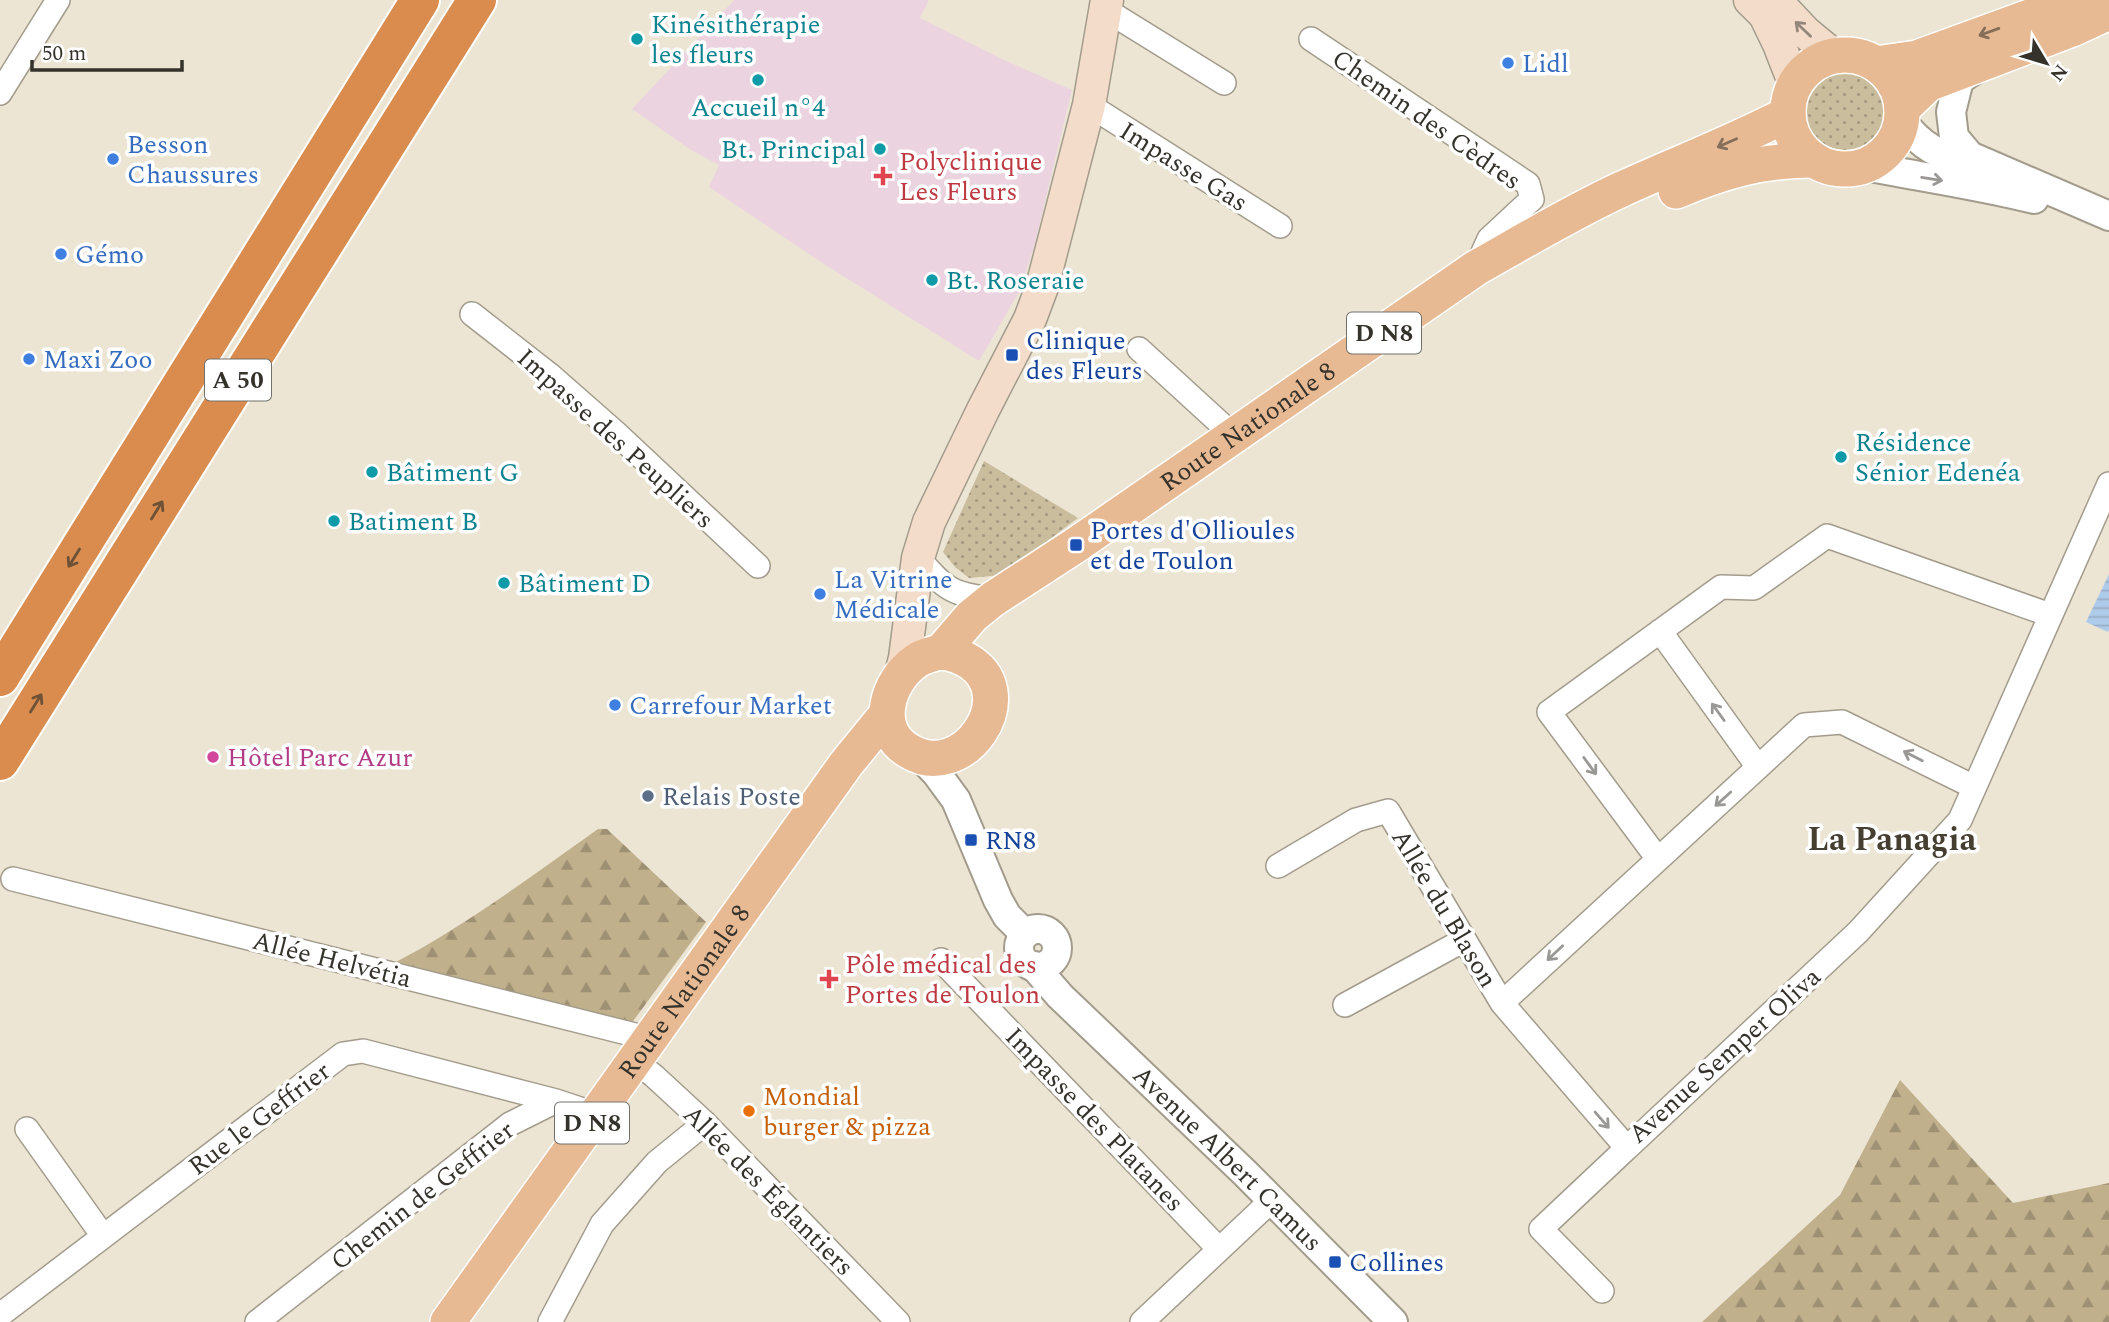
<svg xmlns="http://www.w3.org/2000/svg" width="2109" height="1322" font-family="Spectral,serif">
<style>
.medical{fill:#ebd4e0}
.grass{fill:url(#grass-dots)}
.forest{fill:url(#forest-firs)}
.water{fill:url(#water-rules)}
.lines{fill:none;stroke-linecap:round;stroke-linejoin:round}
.minor-casing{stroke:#a39c8c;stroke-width:26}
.tertiary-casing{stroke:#a39c8c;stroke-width:32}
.secondary-casing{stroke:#a39c8c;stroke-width:35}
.primary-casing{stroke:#fff;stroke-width:38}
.motorway-casing{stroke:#fff;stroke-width:42}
.minor{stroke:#fff;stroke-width:23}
.tertiary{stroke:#fff;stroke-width:28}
.secondary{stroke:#f4dcca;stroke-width:32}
.primary{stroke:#e8ba94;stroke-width:35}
.motorway{stroke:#d98c4d;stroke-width:38}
.oneway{stroke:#94877a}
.oneway2{stroke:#866f5a}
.oneway3{stroke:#9a9895}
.oneway4{stroke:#6e5237}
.culture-dot{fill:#0f9aa8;stroke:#fff;stroke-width:2.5}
.shop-dot{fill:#3f7fe0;stroke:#fff;stroke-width:2.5}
.health-dot{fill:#e0444e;stroke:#fff;stroke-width:2.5}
.transit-dot{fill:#1a4fb4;stroke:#fff;stroke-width:2.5}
.hotel-dot{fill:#d1479c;stroke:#fff;stroke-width:2.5}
.service-dot{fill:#5c6f8a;stroke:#fff;stroke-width:2.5}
.food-dot{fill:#e8710a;stroke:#fff;stroke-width:2.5}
.labels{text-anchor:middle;stroke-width:7;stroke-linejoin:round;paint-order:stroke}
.shield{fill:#fff;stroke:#72706b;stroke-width:2}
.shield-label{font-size:24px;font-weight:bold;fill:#35322b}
.culture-label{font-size:26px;fill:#0d838f;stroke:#fff;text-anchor:start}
.shop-label{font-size:26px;fill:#366cbe;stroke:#fff;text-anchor:start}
.street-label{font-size:26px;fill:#35322b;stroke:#fff}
.health-label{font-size:26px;fill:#be3a42;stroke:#fff;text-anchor:start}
.transit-label{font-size:26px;fill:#164399;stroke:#fff;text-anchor:start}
.hotel-label{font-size:26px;fill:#b23c85;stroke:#fff;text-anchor:start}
.service-label{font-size:26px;fill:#4e5e75;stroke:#fff;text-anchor:start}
.food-label{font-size:26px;fill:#c56008;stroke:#fff;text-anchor:start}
.district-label{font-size:33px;font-weight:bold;fill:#453f31;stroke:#fff}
</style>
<defs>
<pattern id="grass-dots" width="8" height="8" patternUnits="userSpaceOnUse" patternTransform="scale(1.75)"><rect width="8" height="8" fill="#cabd9e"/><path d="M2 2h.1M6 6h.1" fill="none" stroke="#a59a81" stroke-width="1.8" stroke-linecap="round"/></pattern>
<pattern id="forest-firs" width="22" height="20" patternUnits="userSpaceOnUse" patternTransform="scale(1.75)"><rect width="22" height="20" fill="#c1b08c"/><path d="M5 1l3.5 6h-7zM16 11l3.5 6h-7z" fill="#9e9073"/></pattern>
<pattern id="water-rules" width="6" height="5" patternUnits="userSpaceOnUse" patternTransform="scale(1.75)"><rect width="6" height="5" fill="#afcbea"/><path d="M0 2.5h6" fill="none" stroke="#97afc9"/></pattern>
</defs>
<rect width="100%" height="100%" fill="#ece5d4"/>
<path class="medical" d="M734 0H929L920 18 1002 59 1072 90 1034 247 1019 292 979 361 824 264 709 187 719 165 691 150 632 109Z"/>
<path class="grass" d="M1805 112a43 43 0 1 1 86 0a43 43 0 1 1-86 0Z
M984 461 1078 518 1002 575 969 578 955 567 943 552Z"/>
<path class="forest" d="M598 829H607L706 922 631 1024 388 966C463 928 530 877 598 829Z
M1900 1080 2013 1203 2109 1183V1322H1702L1840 1195Z"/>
<path class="water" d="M2109 574V629L2108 632 2086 622Z"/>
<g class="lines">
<g class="minor-casing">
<path id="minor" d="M1106 10 1224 83
M1311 39 1528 184 1532 199 1489 239 1476 268
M0 93 58 0
M1089 105 1280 226
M472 314 550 375 616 433 758 566
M1139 349 1233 435
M918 558C946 589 951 595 993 599
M1660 631 1758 767
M1974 787 1842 722 1804 725 1502 1003 1627 1148 1858 932 1960 820 2109 484
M1658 859 1549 712 1721 587 1754 588 1827 536 2050 615
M1278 866 1356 820 1388 811 1502 1003
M13 879 651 1039
M941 960 1219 1249
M1345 1005 1464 940
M635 1061 654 1076 705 1123 898 1322
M27 1129 103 1236
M1602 1291 1541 1229 1627 1148
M0 1315 343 1054 363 1051 556 1101 598 1115
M257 1322 510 1124 556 1101
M550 1322 602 1224 657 1162 705 1123
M1142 1322 1272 1200"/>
</g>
<g class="tertiary-casing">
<g id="tertiary">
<path d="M1980 66 1959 80 1951 112 1954 137 1970 156 2109 216"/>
<path d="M1901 120C1926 153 1943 155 1980 167"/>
<path d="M1865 166C1922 177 1978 185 2034 199"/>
<path d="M920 756 937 774 956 800 998 900 1007 916 1025 934"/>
<circle cx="1038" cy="948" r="19"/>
<path id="s1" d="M1034 966 1060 996 1245 1173 1393 1322"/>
</g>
</g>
<g class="secondary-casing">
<path id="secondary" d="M1750 0 1765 15 1779 44 1795 85
M1775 0 1805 32 1834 56
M900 678 905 658 918 558 929 522 983 410 1030 319 1042 287 1089 105 1107 0"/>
</g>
<g class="primary-casing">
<g id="primary">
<circle cx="1845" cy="112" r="57"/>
<path d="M1876 64 1917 58 2076 0"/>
<path d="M1902 109 1928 84 2072 29 2109 12"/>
<path d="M1676 191C1724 171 1761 160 1814 160"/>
<path id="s2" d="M941 652 972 616 993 599 1076 545 1476 268C1524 241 1572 212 1622 189 1677 164 1734 142 1788 114"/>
<path d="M941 652C952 653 961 656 970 662 1023 697 963 784 909 751 873 730 886 682 916 661 923 656 932 654 941 652Z"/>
<path id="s3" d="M448 1322 846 764 886 715"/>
</g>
</g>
<g class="motorway-casing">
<path id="motorway" d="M0 677 420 0
M0 761 477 0"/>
</g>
<use href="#minor" class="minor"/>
<use href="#tertiary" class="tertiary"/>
<use href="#secondary" class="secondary"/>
<use href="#primary" class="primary"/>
<use href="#motorway" class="motorway"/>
</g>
<defs><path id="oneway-shaft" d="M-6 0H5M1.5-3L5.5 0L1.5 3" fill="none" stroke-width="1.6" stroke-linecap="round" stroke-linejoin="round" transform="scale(1.75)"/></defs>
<use class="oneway" href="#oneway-shaft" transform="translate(1803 29) rotate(-136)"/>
<g class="oneway2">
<use href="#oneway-shaft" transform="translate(1989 32) rotate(160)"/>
<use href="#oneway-shaft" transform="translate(1727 143) rotate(156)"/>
</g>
<g class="oneway3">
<use href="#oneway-shaft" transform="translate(1932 179) rotate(9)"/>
<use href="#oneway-shaft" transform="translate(1718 712) rotate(-126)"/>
<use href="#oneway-shaft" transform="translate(1913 756) rotate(-153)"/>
<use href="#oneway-shaft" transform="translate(1590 766) rotate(54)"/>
<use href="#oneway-shaft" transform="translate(1723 799) rotate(138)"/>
<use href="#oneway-shaft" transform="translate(1555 953) rotate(137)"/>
<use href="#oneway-shaft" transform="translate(1602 1120) rotate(49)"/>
</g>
<g class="oneway4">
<use href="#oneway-shaft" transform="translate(157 510) rotate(-58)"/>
<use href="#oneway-shaft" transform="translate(74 558) rotate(122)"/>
<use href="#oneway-shaft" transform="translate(36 703) rotate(-58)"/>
</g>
<g class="culture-dot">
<circle cx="637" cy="39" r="7"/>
<circle cx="758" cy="80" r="7"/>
<circle cx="880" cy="149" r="7"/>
<circle cx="932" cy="280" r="7"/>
<circle cx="1841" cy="457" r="7"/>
<circle cx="372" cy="472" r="7"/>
<circle cx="334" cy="521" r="7"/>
<circle cx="504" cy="583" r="7"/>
</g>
<g class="shop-dot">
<circle cx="1508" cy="63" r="7"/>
<circle cx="113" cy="159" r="7"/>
<circle cx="61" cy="254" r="7"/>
<circle cx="29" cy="359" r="7"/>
<circle cx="820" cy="594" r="7"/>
<circle cx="615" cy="705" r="7"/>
</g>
<g class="health-dot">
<path d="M879.5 165.5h7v7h7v7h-7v7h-7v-7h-7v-7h7z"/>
<path d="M825.5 968.5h7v7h7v7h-7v7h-7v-7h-7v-7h7z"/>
</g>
<g class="transit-dot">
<rect x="1005" y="348" width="14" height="14" rx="3.5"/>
<rect x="1069" y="538" width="14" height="14" rx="3.5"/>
<rect x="964" y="833" width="14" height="14" rx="3.5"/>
<rect x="1328" y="1255" width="14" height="14" rx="3.5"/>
</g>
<circle class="hotel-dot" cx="213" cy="757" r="7"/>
<circle class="service-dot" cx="648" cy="796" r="7"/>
<circle class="food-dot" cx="749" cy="1111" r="7"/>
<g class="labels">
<g class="shield">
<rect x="1347" y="312.5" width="74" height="41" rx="5"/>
<rect x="205" y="359.5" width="66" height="41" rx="5"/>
<rect x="555" y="1102.5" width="74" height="41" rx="5"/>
</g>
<g class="shield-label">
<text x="1384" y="341">D N8</text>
<text x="238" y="388">A 50</text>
<text x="592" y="1131">D N8</text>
</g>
<g class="culture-label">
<text x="651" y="33">Kinésithérapie<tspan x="651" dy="30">les fleurs</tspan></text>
<text x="758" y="116" text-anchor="middle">Accueil n°4</text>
<text x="866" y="158" text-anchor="end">Bt. Principal</text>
<text x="946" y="289">Bt. Roseraie</text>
<text x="1855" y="451">Résidence<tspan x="1855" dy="30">Sénior Edenéa</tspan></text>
<text x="386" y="481">Bâtiment G</text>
<text x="348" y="530">Batiment B</text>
<text x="518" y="592">Bâtiment D</text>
</g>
<g class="shop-label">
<text x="1522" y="72">Lidl</text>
<text x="127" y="153">Besson<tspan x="127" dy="30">Chaussures</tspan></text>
<text x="75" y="263">Gémo</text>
<text x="43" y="368">Maxi Zoo</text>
<text x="834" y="588">La Vitrine<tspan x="834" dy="30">Médicale</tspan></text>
<text x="629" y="714">Carrefour Market</text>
</g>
<g class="street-label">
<text transform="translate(1427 119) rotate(35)" y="9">Chemin des Cèdres</text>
<text transform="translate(1184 166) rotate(32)" y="9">Impasse Gas</text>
<text dy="9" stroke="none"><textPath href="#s2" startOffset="382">Route Nationale 8</textPath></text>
<text transform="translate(616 438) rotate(42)" y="9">Impasse des Peupliers</text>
<text transform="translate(1445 908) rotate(59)" y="9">Allée du Blason</text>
<text transform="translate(332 959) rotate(14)" y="9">Allée Helvétia</text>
<text dy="9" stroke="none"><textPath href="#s3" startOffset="406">Route Nationale 8</textPath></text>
<text transform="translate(1724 1055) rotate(-42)" y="9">Avenue Semper Oliva</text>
<text transform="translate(259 1118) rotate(-37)" y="9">Rue le Geffrier</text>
<text transform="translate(1095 1119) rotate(46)" y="9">Impasse des Platanes</text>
<text dy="9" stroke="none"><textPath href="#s1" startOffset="273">Avenue Albert Camus</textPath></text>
<text transform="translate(769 1190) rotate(45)" y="9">Allée des Églantiers</text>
<text transform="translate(422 1195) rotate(-38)" y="9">Chemin de Geffrier</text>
</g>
<g class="health-label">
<text x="899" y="170">Polyclinique<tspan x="899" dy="30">Les Fleurs</tspan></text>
<text x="845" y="973">Pôle médical des<tspan x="845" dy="30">Portes de Toulon</tspan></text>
</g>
<g class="transit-label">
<text x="1026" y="349">Clinique<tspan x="1026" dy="30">des Fleurs</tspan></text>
<text x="1090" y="539">Portes d'Ollioules<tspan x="1090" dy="30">et de Toulon</tspan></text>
<text x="985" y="849">RN8</text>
<text x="1349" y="1271">Collines</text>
</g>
<g class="hotel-label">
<text x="227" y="766">Hôtel Parc Azur</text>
</g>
<g class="service-label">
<text x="662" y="805">Relais Poste</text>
</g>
<g class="food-label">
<text x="763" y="1105">Mondial<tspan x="763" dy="30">burger &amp; pizza</tspan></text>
</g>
<g class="district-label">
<text x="1892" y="850">La Panagia</text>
</g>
</g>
<g transform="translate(2046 63) rotate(128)" stroke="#ffffff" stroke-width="5" paint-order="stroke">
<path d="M0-5L12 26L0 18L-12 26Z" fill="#35322b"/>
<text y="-10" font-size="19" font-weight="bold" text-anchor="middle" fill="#35322b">N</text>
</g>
<path d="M32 60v10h150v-10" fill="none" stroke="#35322b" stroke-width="3.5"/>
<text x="42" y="60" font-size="21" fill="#35322b" stroke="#ffffff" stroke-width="5" paint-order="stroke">50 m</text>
</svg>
